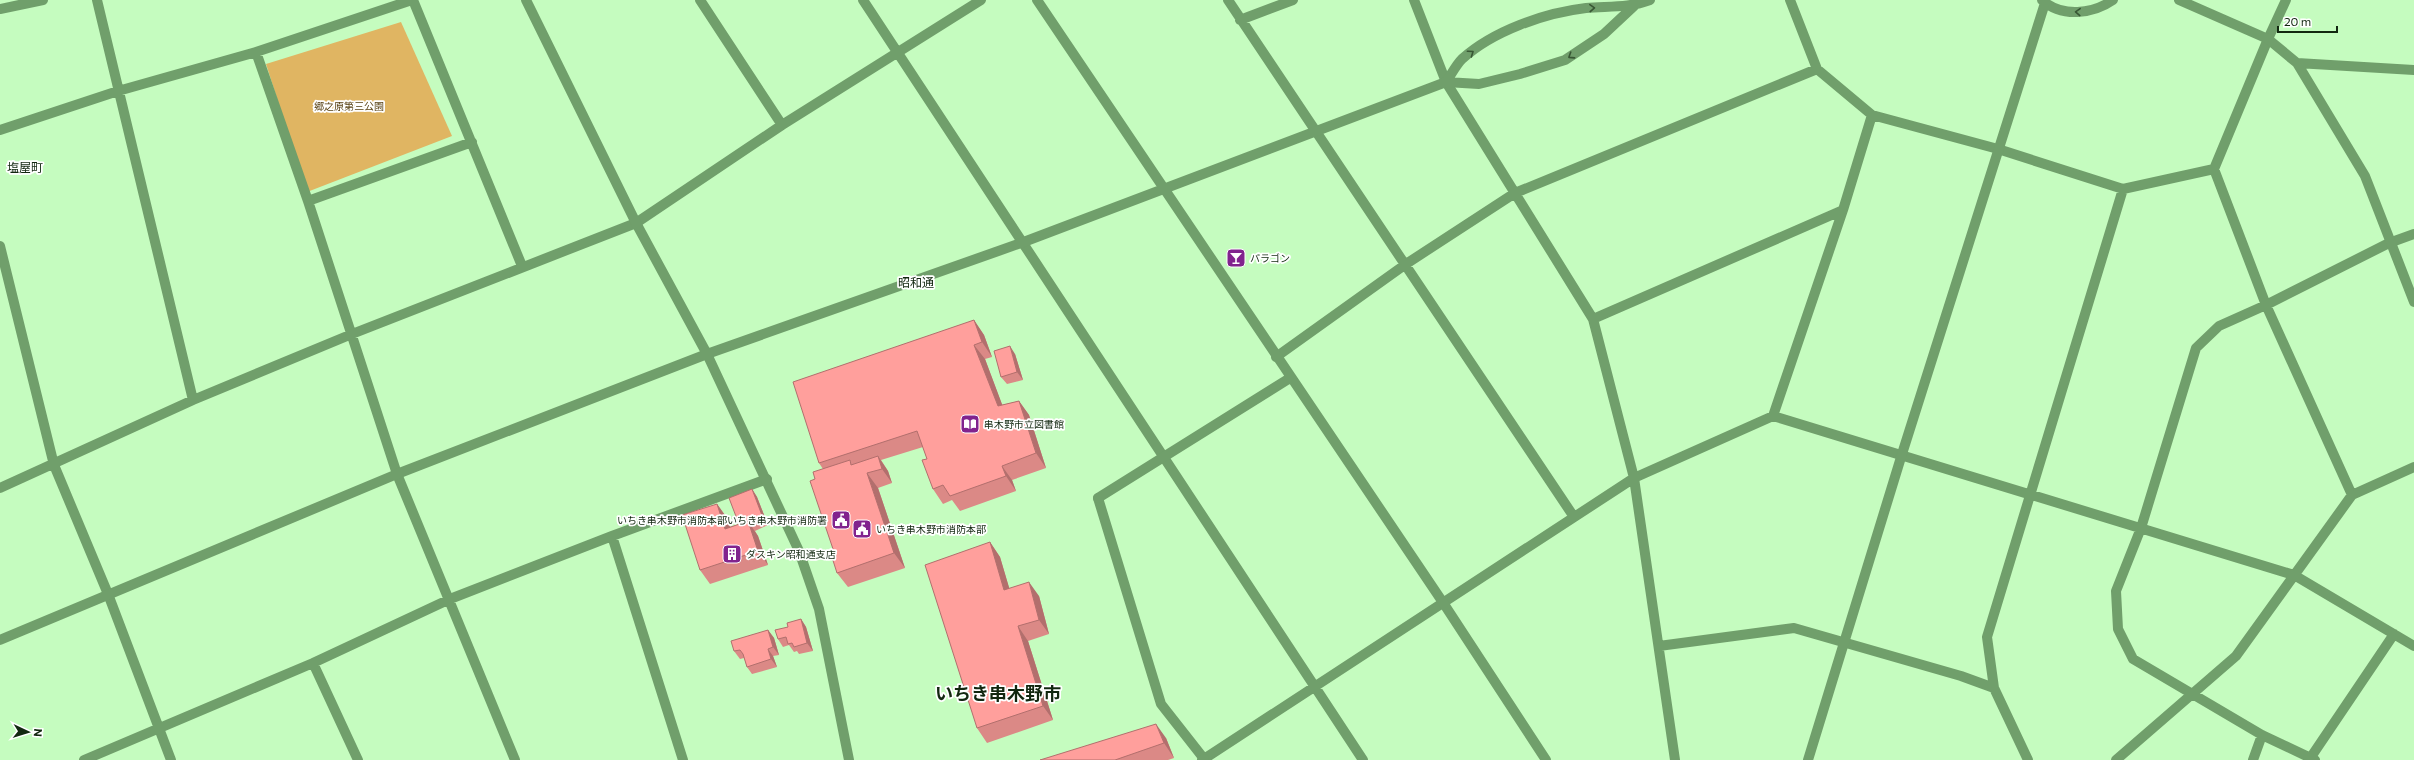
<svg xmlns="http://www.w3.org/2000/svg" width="2414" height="760" font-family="Commissioner,'Noto Sans JP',sans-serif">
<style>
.green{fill:#e0b562}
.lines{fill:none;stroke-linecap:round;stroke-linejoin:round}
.minor{stroke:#709f6b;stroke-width:10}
.tertiary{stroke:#709f6b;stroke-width:10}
.wall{fill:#db8986}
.shaded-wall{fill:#b26f6d}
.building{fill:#ff9f9c;stroke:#b26f6d}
.oneway{stroke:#385734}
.labels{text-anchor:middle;stroke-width:3.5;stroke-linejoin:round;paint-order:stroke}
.park-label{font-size:10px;fill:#563f10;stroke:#fff}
.poi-label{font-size:10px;fill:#122710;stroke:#fff;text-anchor:start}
.quarter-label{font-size:12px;fill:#122710;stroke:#fff}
.town-label{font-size:18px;font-weight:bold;fill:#122710;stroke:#fff}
</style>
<rect width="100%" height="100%" fill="#c5fcbf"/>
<path class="green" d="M401 22 452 136 307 192 266 64Z"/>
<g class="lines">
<path class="minor" d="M97 0 193 400
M413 0 522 266
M700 0 782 125
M863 0 1363 760
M1228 0 1574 517
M1414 0 1446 82 1593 319 1634 478 1675 760
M1790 0 1817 69 1872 115 1998 149 2123 189 2214 169
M2286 0 2268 39 2214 169 2266 305 2352 495
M1240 20 1293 0
M256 52 308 201 397 474 515 760
M0 130 118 91 256 52 412 0
M308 201 472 142
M0 246 54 465 108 594 171 760
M1593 319 1843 210
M1276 357 1406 264 1515 193 1817 69
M1773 416 1843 210 1872 115
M0 488 193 400 352 334 636 223 782 125 981 0
M1098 498 1161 704 1205 760
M612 536 683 760
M1659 646 1794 628 1961 676 1994 688
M313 663 358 760
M2311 757 2394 634
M1204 759 1634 478 1773 416 2294 575 2414 646
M84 760 313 663 450 599 612 536 767 479
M2028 760 1994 688 1987 637 2123 189
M2116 760 2236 656 2352 495 2414 467
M2253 760 2262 735
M2315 760 2262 735 2133 659 2118 629 2116 591 2141 528 2196 348 2219 326 2266 305 2389 243 2414 234"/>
<path class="tertiary" d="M526 0 636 223 707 354 799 551 819 609 849 760
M1037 0 1444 604 1546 760
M2042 0C2062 18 2093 14 2113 0
M2179 0 2268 39 2297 63 2365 176 2414 302
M0 9 43 0
M2297 63 2414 70
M1446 82C1451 75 1456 65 1462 59 1493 31 1544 13 1586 8 1608 6 1629 8 1650 0
M1098 498 1290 378
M0 640 397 474 707 354 1021 243 1446 82 1479 84 1520 74 1565 60 1604 34 1634 6
M1202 760 1204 759
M1808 760 1902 454 2045 3"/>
</g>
<path class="wall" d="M974 320 984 335 992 357 985 359 1002 405 1019 401 1029 415 1046 468 1012 480 1016 491 960 511 952 500 943 504 933 489 927 459 923 447 881 460 888 471 892 483 878 488 905 568 848 587 837 573 833 549 815 479 823 469 819 463Z
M1015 354 1023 380 1007 384 1001 377Z
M752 489 757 497 768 525 755 531 758 536 768 565 710 584 700 570 717 504 727 518 730 527 740 524 737 519Z
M990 542 1000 557 1009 588 1039 596 1049 634 1028 641 1053 720 987 743 977 728Z
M801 619 806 627 813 651 799 654 797 651 794 652 789 645 783 647 778 639 788 627Z
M768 630 774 638 779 655 773 656 777 667 752 674 747 667 744 658 740 659 734 651Z
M1166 738 1174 758 1168 760H1040Z"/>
<path class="shaded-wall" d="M974 320 984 335 992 357 982 342Z
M974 345 985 359 1008 420 998 406Z
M1010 346 1015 354 1023 380 1017 372Z
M1019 401 1029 415 1046 468 1036 453Z
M878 456 888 471 892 483 882 469Z
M1002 466 1012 480 1016 491 1006 476Z
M867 473 878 488 905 568 894 553Z
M752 489 757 497 768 525 763 518Z
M717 504 727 518 735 543 725 529Z
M748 521 758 536 768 565 758 551Z
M990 542 1000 557 1014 604 1004 590Z
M1029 582 1039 596 1049 634 1039 620Z
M801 619 806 627 813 651 807 643Z
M1018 626 1028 641 1053 720 1043 706Z
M768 630 774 638 779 655 773 647Z
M768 649 773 656 777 667 771 659Z
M1156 724 1166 738 1174 758 1164 743Z"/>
<path class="building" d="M974 320 982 342 974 345 998 406 1019 401 1036 453 1002 466 1006 476 950 496 943 485 933 489 922 460 927 459 917 431 819 463 793 382Z
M1010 346 1017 372 1001 377 994 351Z
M878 456 882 469 867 473 894 553 837 573 830 551 833 549 810 481 815 479 813 472 850 460 851 465Z
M752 489 763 518 750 523 748 521 742 523 740 518 737 519 729 498Z
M717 504 725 529 748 521 758 551 700 570 682 515Z
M990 542 1004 590 1029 582 1039 620 1018 626 1043 706 977 728 925 565Z
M801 619 807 643 794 647 792 643 788 644 786 637 778 639 775 630 788 627 787 623Z
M768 630 773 647 768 649 771 659 747 667 743 654 740 650 734 651 731 641Z
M1156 724 1164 743 1115 760H1040Z"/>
<defs><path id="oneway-chevron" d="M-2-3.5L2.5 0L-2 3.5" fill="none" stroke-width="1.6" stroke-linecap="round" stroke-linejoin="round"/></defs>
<g class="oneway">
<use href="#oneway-chevron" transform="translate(1592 8) rotate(-3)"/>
<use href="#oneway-chevron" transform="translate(2078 12) rotate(-177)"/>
<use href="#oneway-chevron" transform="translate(1471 53) rotate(-35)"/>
<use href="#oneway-chevron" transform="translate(1571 56) rotate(147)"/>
</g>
<defs>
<g id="bar-square" transform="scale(1)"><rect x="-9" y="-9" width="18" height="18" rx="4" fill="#81238e" stroke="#fff"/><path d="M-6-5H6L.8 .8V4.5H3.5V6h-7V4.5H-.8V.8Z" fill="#fff"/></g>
<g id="library-square" transform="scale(1)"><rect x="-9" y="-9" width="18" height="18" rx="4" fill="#81238e" stroke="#fff"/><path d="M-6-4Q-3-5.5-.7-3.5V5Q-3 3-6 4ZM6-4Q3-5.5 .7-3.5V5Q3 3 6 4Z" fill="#fff"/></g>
<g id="civic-square" transform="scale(1)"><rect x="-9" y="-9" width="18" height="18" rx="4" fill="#81238e" stroke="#fff"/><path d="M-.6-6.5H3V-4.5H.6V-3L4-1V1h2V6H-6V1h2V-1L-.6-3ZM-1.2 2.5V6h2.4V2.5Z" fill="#fff"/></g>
<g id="building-square" transform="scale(1)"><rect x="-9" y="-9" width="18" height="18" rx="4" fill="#81238e" stroke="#fff"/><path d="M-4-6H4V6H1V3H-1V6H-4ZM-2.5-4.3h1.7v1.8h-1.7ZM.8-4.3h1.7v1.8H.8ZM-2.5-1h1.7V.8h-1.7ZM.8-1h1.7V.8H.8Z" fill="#fff"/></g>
</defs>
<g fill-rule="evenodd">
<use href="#bar-square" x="1236" y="258"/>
<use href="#library-square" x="970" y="424"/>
<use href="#civic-square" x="841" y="520"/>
<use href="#civic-square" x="862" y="529"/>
<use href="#building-square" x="732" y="554"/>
</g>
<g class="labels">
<g class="park-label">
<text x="349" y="110">郷之原第三公園</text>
</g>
<g class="poi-label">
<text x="1250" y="262">パラゴン</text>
<text x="984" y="428">串木野市立図書館</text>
<text x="827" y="524" text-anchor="end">いちき串木野市消防本部いちき串木野市消防署</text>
<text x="876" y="533">いちき串木野市消防本部</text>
<text x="746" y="558">ダスキン昭和通支店</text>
</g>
<g class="quarter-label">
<text x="25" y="172">塩屋町</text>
<text x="916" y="287">昭和通</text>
</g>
<g class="town-label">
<text x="998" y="700">いちき串木野市</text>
</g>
</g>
<g transform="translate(28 732) rotate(94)" stroke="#ffffff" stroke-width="3" paint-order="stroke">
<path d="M0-3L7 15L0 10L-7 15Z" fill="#122710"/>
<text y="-6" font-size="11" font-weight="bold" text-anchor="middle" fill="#122710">N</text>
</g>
<path d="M2278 26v6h59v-6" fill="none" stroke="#122710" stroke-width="2"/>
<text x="2284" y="26" font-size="12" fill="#122710" stroke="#ffffff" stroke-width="3" paint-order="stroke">20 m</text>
</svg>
